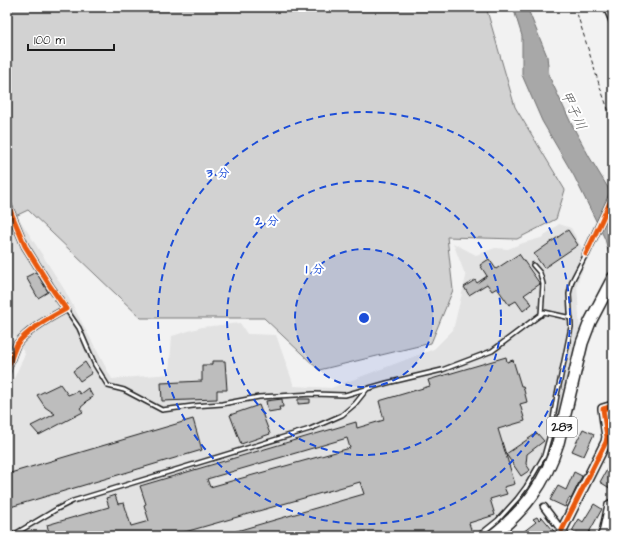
<svg xmlns="http://www.w3.org/2000/svg" width="620" height="543" font-family="'Architects Daughter','Klee One',sans-serif">
<style>
.built{fill:#e2e2e2}
.green{fill:#d2d2d2;stroke:#777}
.water{fill:#a8a8a8;stroke:#707070}
.building{fill:#bdbdbd;stroke:#1c1c1c;fill-rule:evenodd}
.lines{fill:none;stroke-linecap:round;stroke-linejoin:round}
.lane-casing{stroke:#1c1c1c;stroke-width:6}
.street-casing{stroke:#1c1c1c;stroke-width:9}
.secondary-casing{stroke:#1c1c1c;stroke-width:12}
.highway-casing{stroke:#1c1c1c;stroke-width:14}
.path{stroke:#1c1c1c;stroke-width:1;stroke-dasharray:4 3;stroke-linecap:butt}
.lane{stroke:#fff;stroke-width:3}
.street{stroke:#fff;stroke-width:6}
.secondary{stroke:#fff;stroke-width:9}
.highway{stroke:#fff;stroke-width:11}
.cycleway-casing{stroke:#fff;stroke-width:8}
.cycleway{stroke:#e8590c;stroke-width:5}
.ring{fill:none;stroke:#1d4ed8;stroke-width:2;stroke-dasharray:7 5}
.labels{text-anchor:middle;stroke-width:4;stroke-linejoin:round;paint-order:stroke}
.shield{fill:#fff;stroke:#606060;stroke-width:1}
.shield-label{font-size:12px;font-weight:bold;fill:#1c1c1c}
.water-label{font-size:14px;font-style:italic;fill:#5b5b5b;stroke:#fff}
.centre{fill:#1d4ed8;stroke:#fff;stroke-width:2}
.ring-label{font-size:12px;text-anchor:middle;font-weight:bold;fill:#1d4ed8;stroke:#fff;stroke-width:4;stroke-linejoin:round;paint-order:stroke}
</style>
<rect width="100%" height="100%" fill="#f2f2f2"/>
<filter id="ink" filterUnits="userSpaceOnUse"><feTurbulence type="fractalNoise" baseFrequency=".025" numOctaves="2"/><feDisplacementMap in="SourceGraphic" scale="8" xChannelSelector="R" yChannelSelector="G"/><feConvolveMatrix kernelMatrix="1 2 1 2 8 2 1 2 1" color-interpolation-filters="sRGB"/></filter>
<g filter="url(#ink)">
<path class="built" d="M20 220 64 289 112 379 169 374 172 336 202 327 240 323 247 334 276 335 294 386 331 388 434 349 453 330 466 277 453 243 476 255 495 248 508 249 523 243 541 238 559 224 571 228 583 250 589 254 577 284 580 332 573 353 555 433 546 460 531 487 504 518 482 536H7V394L25 354 7 325V227Z"/>
<path class="green" d="M7 7H486L515 107 565 190 556 219 517 239 447 237 453 290 431 343 319 370 264 318H141L28 210 7 220Z"/>
<path class="water" d="M513 7H527L547 56 549 76 571 123 590 158 613 196V270L605 239 574 176 542 121 522 75V36Z"/>
<path class="building" d="M568 230 578 245 544 268 534 254Z
M519 254 540 284 524 295 532 304 523 311 516 301 509 305 497 288 492 291 487 284 469 295 464 287 475 280 477 283 487 276 480 265 489 259 496 269Z
M36 272 48 292 38 298 26 277Z
M506 357 507 362 513 360 521 386H523L527 402 520 404 525 421 498 429 515 484 504 487 507 494 490 499 495 515 469 523 473 536H223V535L364 494 360 482 171 536H50L47 525 109 507 106 498 115 495 118 504 124 503 131 526 149 521 144 505 146 504 140 486 356 422 357 428 384 420 379 401 430 386 428 380ZM347 438 350 448 210 487 207 479Z
M212 361H225L227 390H217V399L162 401 161 383 202 381V365H212Z
M85 362 92 373 80 381 73 371Z
M60 384 68 395 78 391 80 394 88 388 93 397 85 402 86 403 80 408 83 412 39 435 31 426 55 414 45 407 37 395Z
M282 399 283 407H279L280 410 268 412 266 401Z
M298 399H310V403L298 404Z
M259 405 270 434 241 444 230 415Z
M193 419 202 450 7 508V474Z
M583 429 594 434 584 456 572 451Z
M537 433 544 441 527 454 526 464 530 470 521 476 506 454Z
M613 459V490L600 482Z
M574 472 582 476 571 499 569 498 565 507 550 500 558 486 566 490Z
M594 504 602 509 587 536H582L572 531 579 519 583 522Z
M537 517 539 520 542 517 558 536H518L536 522 533 519Z"/>
<g class="lines">
<g class="lane-casing">
<path id="lane" d="M606 7 607 12 613 26
M533 265 540 273 543 284 541 315
M66 309 79 328 95 365 108 386 124 390 162 410 193 406 222 404 259 397 314 394 345 395 387 383 442 370 492 351 544 312 571 318
M9 536 13 535 57 509 73 501 310 429 342 415 355 404 367 389
M478 536 498 520 517 499 526 487 544 456 551 431 557 395 571 327 569 294 572 281 586 254"/>
</g>
<g class="street-casing">
<path id="street" d="M7 131V132
M7 203 25 246 50 286 66 309C51 317 27 330 17 344 13 352 10 362 7 371
M586 254 613 196
M544 507 566 536"/>
</g>
<g class="secondary-casing">
<path id="secondary" d="M562 530 606 442 607 437 603 409 613 406
M602 536 604 533 610 505"/>
</g>
<g class="highway-casing">
<path id="highway" d="M492 536C525 510 545 484 558 443L582 343 590 322 613 278"/>
</g>
<path class="path" d="M575 7 599 84 613 123"/>
<use href="#lane" class="lane"/>
<use href="#street" class="street"/>
<use href="#secondary" class="secondary"/>
<use href="#highway" class="highway"/>
<g class="cycleway-casing">
<path id="cycleway" d="M7 203 25 246 50 286 66 309C51 317 27 330 17 344 13 352 10 362 7 371
M586 254 613 196
M562 530 606 442 607 437 603 409 613 406"/>
</g>
<use href="#cycleway" class="cycleway"/>
</g>
</g>
<circle cx="364" cy="318" r="69" fill="#1d4ed8" fill-opacity=".12"/>
<g class="ring">
<circle cx="364" cy="318" r="69"/>
<circle cx="364" cy="318" r="137"/>
<circle cx="364" cy="318" r="206"/>
</g>
<g class="labels">
<rect class="shield" x="547" y="417" width="30" height="20" rx="3"/>
<g class="shield-label">
<text x="562" y="431">283</text>
</g>
<g class="water-label">
<text transform="translate(574 110) rotate(65)" y="5">甲子川</text>
</g>
</g>
<circle cx="364" cy="318" r="6" class="centre"/>
<g class="ring-label">
<text x="218" y="177">3 分</text>
<text x="267" y="225">2 分</text>
<text x="315" y="273">1 分</text>
</g>
<rect width="620" height="543" fill="none" stroke="#fff" stroke-width="24"/>
<rect x="12" y="12" width="596" height="519" fill="none" stroke="#1c1c1c" stroke-width="1.5" filter="url(#ink)"/>
<path d="M28 44v6h86v-6" fill="none" stroke="#1c1c1c" stroke-width="2"/>
<text x="34" y="44" font-size="12" fill="#1c1c1c" stroke="#ffffff" stroke-width="3" paint-order="stroke">100 m</text>
</svg>
